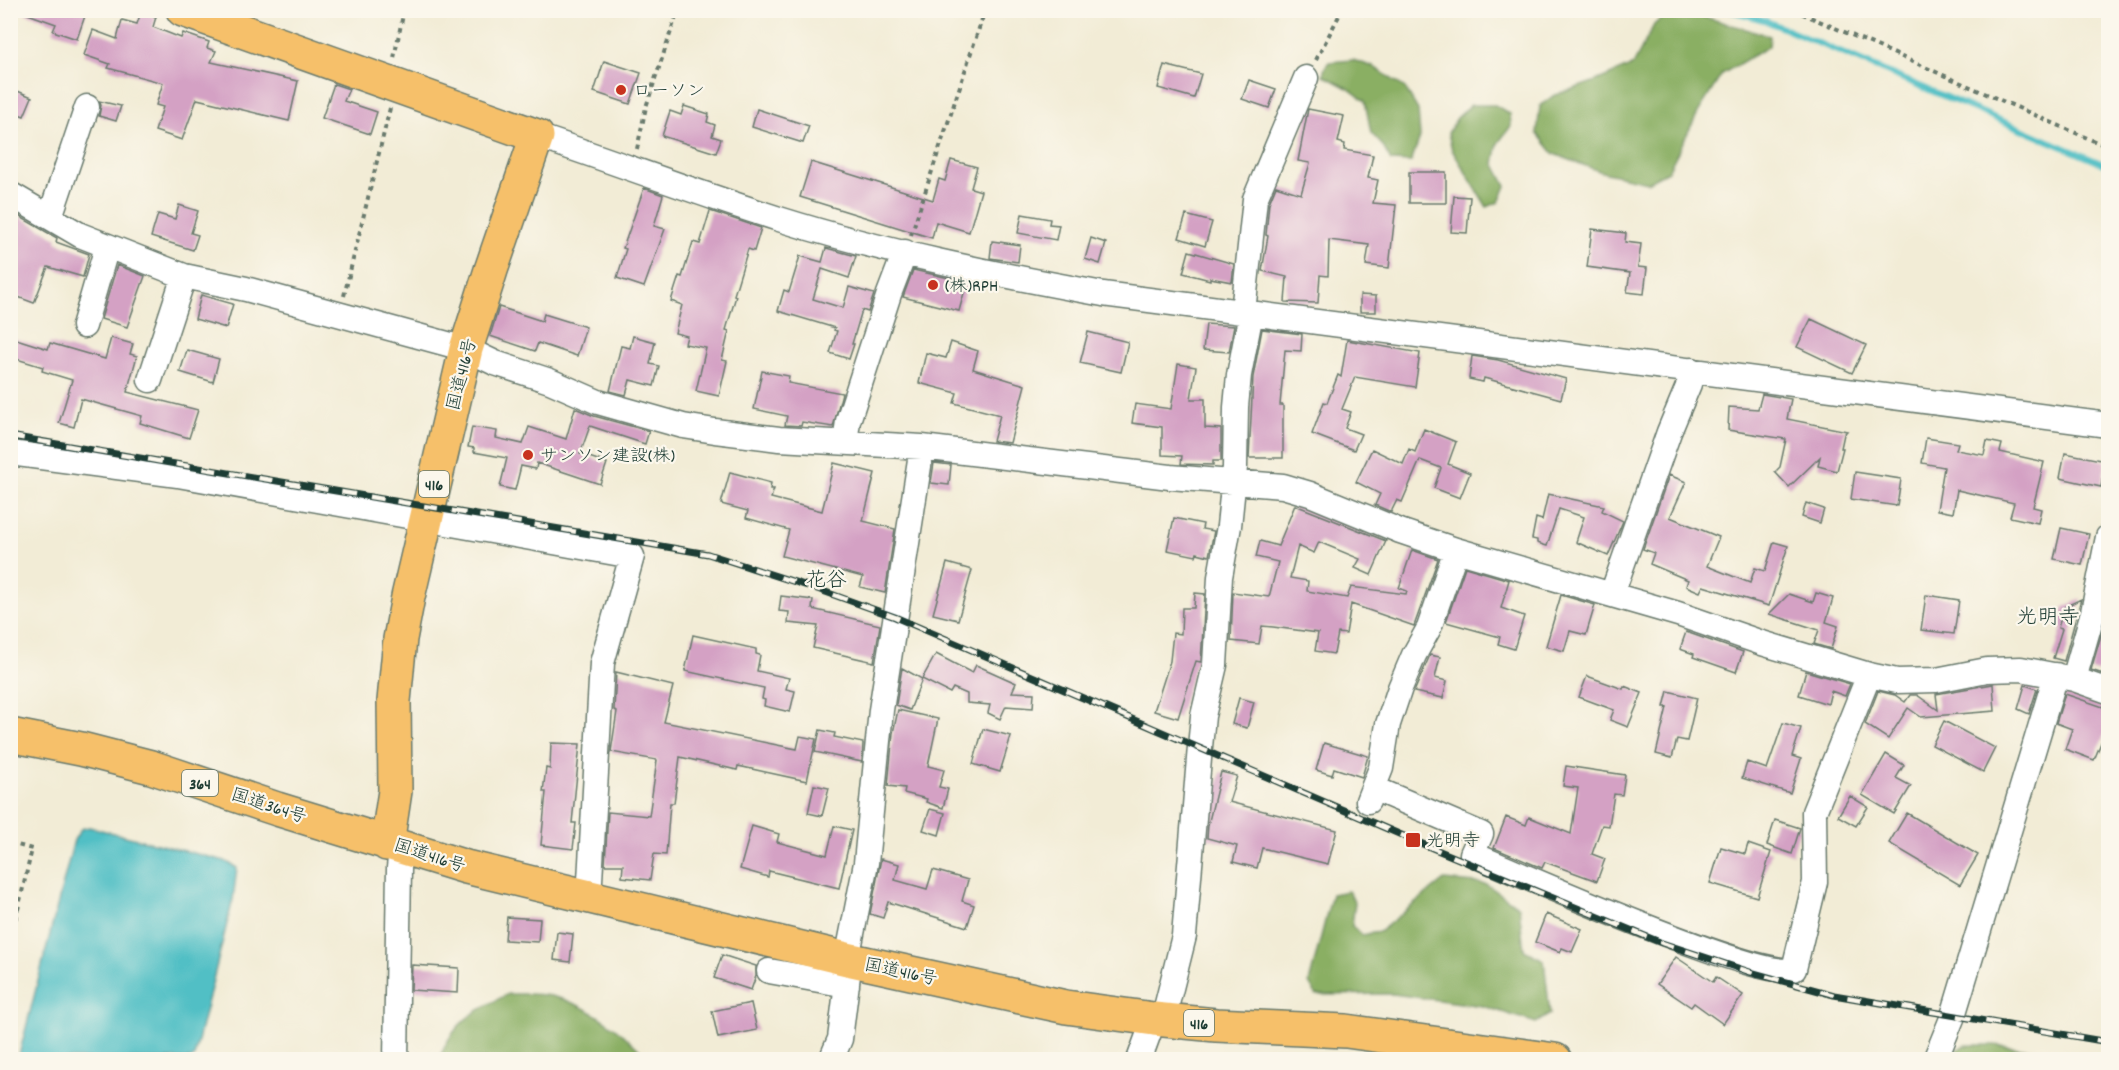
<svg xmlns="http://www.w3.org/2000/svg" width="2119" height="1070" font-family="Dekko,'Klee One',sans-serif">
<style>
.forest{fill:#8aaf64;stroke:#54764c;stroke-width:1.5}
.water{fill:#51bfc5;stroke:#387e7c;stroke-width:1.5}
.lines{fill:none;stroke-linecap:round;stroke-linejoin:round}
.stream{stroke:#51bfc5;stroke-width:6}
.building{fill:#d4a1c4}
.minor-casing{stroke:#697a6d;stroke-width:27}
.highway-casing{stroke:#697a6d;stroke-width:36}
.path{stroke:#697a6d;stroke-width:4;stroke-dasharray:4.5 4.5;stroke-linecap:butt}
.minor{stroke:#fff;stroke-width:24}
.highway{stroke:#f6c06b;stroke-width:33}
.rail-casing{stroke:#1f3d34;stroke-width:7}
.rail{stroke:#fbf7ec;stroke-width:4.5;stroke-dasharray:14;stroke-linecap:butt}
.poi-dot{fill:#c8321e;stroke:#fbf7ec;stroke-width:2}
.labels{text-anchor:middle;stroke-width:4.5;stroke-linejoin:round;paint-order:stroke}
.shield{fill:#fbf7ec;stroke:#61756b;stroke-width:1.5}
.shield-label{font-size:16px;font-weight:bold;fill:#1f3d34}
.poi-label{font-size:18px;fill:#1f3d34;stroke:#fbf7ec;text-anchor:start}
.street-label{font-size:18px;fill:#1f3d34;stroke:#fbf7ec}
.quarter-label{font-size:21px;fill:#1f3d34;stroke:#fbf7ec}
</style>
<rect width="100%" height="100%" fill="#fbf7ec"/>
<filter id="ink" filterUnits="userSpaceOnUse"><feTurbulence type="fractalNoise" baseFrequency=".0167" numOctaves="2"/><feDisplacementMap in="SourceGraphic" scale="12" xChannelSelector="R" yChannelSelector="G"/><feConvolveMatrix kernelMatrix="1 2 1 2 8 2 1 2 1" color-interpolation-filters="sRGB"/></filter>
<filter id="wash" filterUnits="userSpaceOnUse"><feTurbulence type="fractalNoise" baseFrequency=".008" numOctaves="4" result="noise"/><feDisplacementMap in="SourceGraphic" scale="24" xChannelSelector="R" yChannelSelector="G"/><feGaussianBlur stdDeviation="1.35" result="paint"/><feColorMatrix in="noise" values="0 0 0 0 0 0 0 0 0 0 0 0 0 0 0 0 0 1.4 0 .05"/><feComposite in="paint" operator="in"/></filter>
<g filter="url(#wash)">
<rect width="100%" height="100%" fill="#f2ecd6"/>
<path class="forest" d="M1669 11 1708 18 1770 36 1769 46 1722 74 1699 111 1668 171 1647 182 1602 172 1554 154 1537 133 1540 106 1553 96 1596 81 1633 65 1654 25Z
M1353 60 1374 67 1405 88 1418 110 1420 137 1411 162 1391 161 1382 145 1371 133 1365 101 1349 89 1323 75 1325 67 1329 62Z
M1471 105H1495L1510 114 1511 126 1498 143 1494 163 1506 186 1499 202 1487 207 1452 150 1448 133 1457 118Z
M1444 880 1486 884 1519 907 1524 950 1544 960 1550 1014 1536 1023 1483 1006 1393 994 1316 995 1309 983 1332 894 1348 891 1355 902 1352 926 1362 935 1379 932Z
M508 994C522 994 537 993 551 996 588 1004 623 1031 648 1059H439C454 1021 473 1012 508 994Z
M1966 1045H1994L2052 1052 2054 1059 1947 1060 1952 1052Z"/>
<path class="water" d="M89 827 225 861 237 868 233 899 194 1057 191 1059H18L74 840 81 829Z"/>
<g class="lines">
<path class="stream" d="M1728 10 1764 20 2108 166"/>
</g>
<g id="blocks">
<path class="building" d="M26 10H87L77 39 53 31 56 24 25 13Z
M141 12 156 17 153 27 181 38 183 33 209 42 207 48 216 51 211 62 298 81 289 121 197 99 182 140 155 131 163 107 156 105 163 83 108 68 110 64 84 55 93 30 117 39 122 20 137 24Z
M604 61 641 73 630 104 594 92Z
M1164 65 1201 74 1194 98 1158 88Z
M1249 80 1276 89 1269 108 1242 99Z
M334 84 349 89 344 101 377 112 370 134 322 118Z
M10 88 32 97 24 116 10 111Z
M99 101 121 106 116 121 99 116 101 105Z
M684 106 709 114 707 122 715 125 712 136 721 139 716 153 662 136 670 111 681 115Z
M757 109 809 126 803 143 752 127Z
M1308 109 1344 116 1338 142 1345 144 1344 150 1373 155 1368 178 1378 180 1373 203 1396 205 1389 268 1366 265 1369 245 1329 240 1328 276 1320 275 1318 303 1285 302 1287 277 1262 271 1268 236 1266 235 1269 203 1276 186 1301 194 1310 163 1298 161Z
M951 160 977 167 971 188 981 191 969 232 936 222 932 238 800 197 811 162 933 200 939 179 945 181Z
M1409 172H1446V203H1409Z
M644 188 663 195 654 226 665 229 644 287 617 278 626 249 623 248Z
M1454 196 1470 197 1467 233 1451 232Z
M179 205 198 211 191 233 198 235 193 250 151 237 158 214 175 219Z
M10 211 57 238 56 242 89 254 83 277 48 267 34 303 10 294Z
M710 211 761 228 754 251 748 249 734 295 736 296 726 330 729 331 722 360 727 361 719 396 696 391 706 348 685 344 687 336 675 333 682 305 671 301 679 276 682 277 693 242 700 244Z
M1022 214 1050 219 1049 224 1059 225 1056 240 1018 233Z
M1186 215 1212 222 1205 246 1179 238Z
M1592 229 1626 233 1625 242 1641 244 1638 267 1647 268 1644 294 1627 292 1630 273 1587 267Z
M1091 238 1106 243 1100 264 1085 259Z
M992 241 1020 245 1018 262 990 258Z
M826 248 856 256 849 278 822 269 813 299 843 308 849 287 874 294 868 312 862 310 852 344H854L849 359 830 353 837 331 834 330 835 328 778 311 784 290 789 292 800 256 822 262Z
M1189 251 1234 264 1232 282 1210 278V280L1183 273Z
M117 265 145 276 127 327 101 319Z
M913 270 967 282 959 311 903 297Z
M201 295 233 304 226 328 195 319Z
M1360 295 1376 296V312H1360Z
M499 307 542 321 544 314 586 327 577 356 538 343 535 351 490 336Z
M1811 319 1866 345 1852 373 1797 347Z
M1206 324 1234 326 1229 352 1203 350Z
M1262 329 1302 334 1301 351 1285 350 1280 405H1283V458H1249L1253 377Z
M1088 332 1128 342 1121 372 1080 363Z
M633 336 655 342 650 364 659 366 654 386 630 380 626 395 610 391 621 346 630 348Z
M10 337 48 349 50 343 105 359 111 338 133 344 130 354 137 356 127 392 198 410 189 438 140 423 142 416 81 399 74 427 59 423 72 380 42 371 43 367 10 357Z
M1347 340 1420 353 1415 387 1355 377 1342 409 1351 412 1345 428 1361 434 1354 450 1312 434 1324 402 1327 403 1338 375 1341 377Z
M951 342 978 351 973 369 1025 385 1010 443 993 441 1000 415 954 403 957 393 919 383 926 353 946 358Z
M187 350 219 359 213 382 180 372Z
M1472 356 1498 360 1566 379 1561 399 1484 378 1483 382 1469 379Z
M1178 364 1196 367 1191 399H1205V428L1221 429V461H1213V465L1181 464 1182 456 1162 455V427L1132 423 1135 404 1171 409Z
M762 371 789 376 788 383 842 393 833 427 802 422 801 426 785 425 787 416 754 409Z
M1762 394 1791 399 1787 419 1847 431 1844 434 1841 448H1843L1837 471 1818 466 1820 457 1789 487 1775 472 1780 467 1786 439 1728 430 1729 407 1758 409Z
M575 408 594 416 649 431 645 444 590 426 580 454 607 463 600 484 537 463 536 469 521 466 515 490 500 487 507 458 474 452V448L468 447 472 427 497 431 496 438 523 444 529 427 566 439Z
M1424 429 1456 442 1448 464 1470 473 1460 498 1434 488 1441 468 1420 460 1402 502 1397 500 1391 512 1375 505 1380 494 1356 482 1372 449 1403 464 1409 449 1415 452Z
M1926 438 1958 443 1956 450 1984 455 1987 441 2002 444 2000 452 2044 462 2033 507 2041 509 2038 523 2010 517 2014 503 1957 490 1953 513 1937 510 1944 467 1922 463Z
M2065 453 2106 461 2101 487 2060 478Z
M834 463 875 473 863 521 895 529 885 593 860 587 863 577 782 556 789 530 746 518 748 511 721 504 730 472 771 483 770 489H774L771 498 822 511Z
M934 463 951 465 949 485 931 483Z
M1855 472 1901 479 1897 506 1851 499Z
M1669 475 1686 482 1670 517 1719 537 1707 566 1750 583 1755 568 1765 571 1774 542 1788 546 1769 606 1703 586 1700 592 1686 586 1688 580 1650 564 1654 553 1643 549Z
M1548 494 1604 506 1602 511 1623 521 1608 556 1576 542 1584 517 1559 509 1547 546 1537 543V540L1532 539 1536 518 1542 520Z
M1806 503 1824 509 1820 523 1802 517Z
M1295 505 1386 541 1371 575 1355 568 1360 559 1319 542 1314 553 1298 546 1290 578 1308 581 1307 591 1347 598 1351 587 1406 594 1407 591 1399 588 1412 550 1438 559 1414 626 1351 604 1346 634 1338 633 1334 654 1315 651 1318 633 1273 627 1262 626 1259 644 1231 641 1233 592 1269 597 1278 562 1256 557 1260 541 1278 546Z
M1174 518 1203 524 1202 529 1214 531 1209 556 1197 553 1196 556 1167 550Z
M2061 528 2089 534 2082 565 2054 559Z
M947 563 972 570 958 620 933 614Z
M1465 567 1509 580 1501 608 1524 616 1514 649 1498 644 1500 637 1446 622Z
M1195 593 1205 594 1201 662 1196 661 1178 718 1154 711 1170 661 1173 633 1181 634 1182 608H1194Z
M1816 593 1833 598 1826 622 1838 626 1831 649 1814 644 1819 630 1769 614 1789 594 1813 602Z
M1561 595 1595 605 1586 635 1570 631 1564 651 1546 646Z
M1926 595 1959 600 1954 634 1921 630Z
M781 596 813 600 812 609 880 625 874 662 813 648 818 626 788 623 789 612 779 611Z
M2081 599 2064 661 2053 658 2062 629 2058 628 2064 607Z
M2104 625 2109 627V676L2091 670Z
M1686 632 1743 652 1736 672 1693 657 1694 654 1680 649Z
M693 635 756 649V654L760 655 757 671 789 678 786 689 795 691 790 712 764 706 765 700 762 699 764 688 685 671Z
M936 654 972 673 976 665 1016 683 1012 692 1034 693 1033 708 1006 706 1000 719 988 713 990 705 967 703V694L953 688 950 693 922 679Z
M1430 655 1440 657 1435 678 1447 681 1443 698 1414 692Z
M902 668 922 679 910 710 896 705Z
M1806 671 1850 684 1845 696 1831 691 1828 704 1799 695Z
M616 672 673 686 664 722 797 749 800 736 816 739 807 781 738 766 737 770 680 757 674 803H670L666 855 654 854 650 880 622 877 623 865H605L608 812 649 816 657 760 611 752 617 711 614 710Z
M1587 676 1623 689 1624 686 1642 693 1628 727 1610 720 1614 710 1579 697Z
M1993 684 1995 711 1921 717 1908 708 1888 739 1865 724 1878 691 1895 695 1905 702 1910 695H1917L1938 710 1936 694Z
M2025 685 2037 689 2029 714 2018 709Z
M1668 691 1697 698 1687 741 1677 739 1672 758 1656 754 1667 707H1664Z
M2065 694 2109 709V723L2094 760 2065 749 2072 729 2056 723Z
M1239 698 1254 702 1247 728 1232 724Z
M898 710 938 719 928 766 944 770 939 787 948 789 943 808 926 802 927 799 904 793 905 788 888 786 893 733Z
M1944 721 1995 748 1983 772 1932 745Z
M1783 723 1801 728 1792 756 1801 759 1790 793 1742 778 1747 762 1767 769Z
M983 729 1011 736 1000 772 973 764Z
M820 730 835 733 834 737 863 743 862 762 815 752Z
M551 743 580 744 572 823H576L573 849 541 845 546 792H543L546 768 550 769Z
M1324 743 1368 756 1362 777 1334 768 1332 775 1316 770Z
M1886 754 1904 765 1896 778 1911 786 1894 814 1862 795Z
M1566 766 1625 775 1622 795 1614 794 1609 826 1602 825 1592 854 1605 859 1597 881 1545 862 1542 868 1494 848 1506 817 1526 825 1529 817 1571 834 1578 788 1563 786Z
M1221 772 1237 776 1229 802 1337 830 1328 864 1262 848 1257 868 1233 862 1237 846 1207 838 1208 825Z
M814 785 829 788 822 816 808 813Z
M1850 796 1868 807 1856 826 1838 816Z
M930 809 945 813 939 835 923 830Z
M1907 813 1978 855 1960 885 1889 843Z
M1775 820 1800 828 1792 854 1767 845Z
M752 826 779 834 777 842 827 855 834 826 852 830 839 888 769 871 768 877 740 869Z
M1748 844 1771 852 1757 897 1710 883 1721 847 1745 854Z
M881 859 899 864 895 880 927 889 933 870 968 880 962 901 974 905 967 927 888 902 883 918 870 914Z
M1546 914 1582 929 1572 952 1562 948 1560 952 1535 942Z
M507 917 540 919 538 942 505 940Z
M557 932 573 934 570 962 554 960Z
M722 955 756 966V976L751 990 714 978Z
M1676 957 1713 982 1716 977 1743 995 1723 1024 1694 1003 1691 1007 1657 984Z
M412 965 459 968 458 993 411 990Z
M751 1003 757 1030 718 1038 712 1011Z"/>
</g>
</g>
<g filter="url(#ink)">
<use href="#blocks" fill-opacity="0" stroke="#697a6d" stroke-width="1.5"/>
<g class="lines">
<g class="minor-casing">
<path id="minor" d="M537 136C618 163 697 193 779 219 884 252 994 274 1103 294L2108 425
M10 194 80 235 184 276 246 289 466 349 495 363 550 381 598 402 683 426 715 431 779 439 922 447 1170 477 1283 486 1310 494 1400 531 1456 550 1678 614 1762 643 1869 675 1897 681 1936 680 1987 670 2021 669 2074 679 2108 691
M50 217 87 107
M1243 312 1255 199 1306 78
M84 326 107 247
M150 380 184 276
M845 443 848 421 889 294 905 252
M10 453 178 475 632 556 602 663 590 881 587 898
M1612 594 1669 432 1689 384 1692 370
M2074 679 2093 612 2108 537
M1373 788 1481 834 1472 854C1517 873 1763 982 1794 969L1815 882 1814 812 1869 675
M1368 801 1381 768 1388 724 1400 688 1414 655 1429 628 1456 550
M847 959 866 863 881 710 922 447
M769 971 847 985
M1163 1020 1184 936 1200 747 1203 716 1215 665 1220 577 1229 526 1235 467 1236 407 1239 375 1251 313
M396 1060 399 868 401 848
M831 1060 840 1039 850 959
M1139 1060 1154 1019
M1935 1060 1953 1016 2056 675"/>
</g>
<g class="highway-casing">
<path id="highway" d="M183 10 537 136 491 270 466 349 408 597 400 639 394 701 395 791 387 844
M10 735 81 749 151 767 277 809 466 867 847 959 1066 1007 1154 1019 1216 1025 1346 1031 1555 1060"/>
</g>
<path class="path" d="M1794 10 2108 147
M394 58 404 10
M1316 60 1342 10
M637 149 646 107 678 10
M911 235 985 10
M344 296 390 108
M10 843 32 849 10 944"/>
<use href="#minor" class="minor"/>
<use href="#highway" class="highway"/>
<g class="rail-casing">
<path id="rail" d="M10 436 708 554 820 590 895 617 1413 840 1662 943 1750 972 1834 995 2108 1042"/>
</g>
<use href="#rail" class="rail"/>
</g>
</g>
<g class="poi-dot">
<circle cx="621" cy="90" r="6"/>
<circle cx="933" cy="285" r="6"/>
<circle cx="528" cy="455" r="6"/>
<rect x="1405" y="832" width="16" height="16" rx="3"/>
</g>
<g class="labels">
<g class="shield">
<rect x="419" y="471" width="30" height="26" rx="4.5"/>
<rect x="182" y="770" width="36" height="26" rx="4.5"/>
<rect x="1184" y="1010" width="30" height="26" rx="4.5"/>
</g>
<g class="shield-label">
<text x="434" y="490">416</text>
<text x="200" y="789">364</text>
<text x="1199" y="1029">416</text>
</g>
<g class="poi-label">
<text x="633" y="96">ローソン</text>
<text x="945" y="291">(株)RPH</text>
<text x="540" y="461">サンソン建設(株)</text>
<text x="1426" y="846">光明寺</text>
</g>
<g class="street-label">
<text transform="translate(461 374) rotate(-76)" y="6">国道416号</text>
<text transform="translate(269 805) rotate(18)" y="6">国道364号</text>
<text transform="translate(430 855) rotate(18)" y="6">国道416号</text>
<text transform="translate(901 971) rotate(12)" y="6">国道416号</text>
</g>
<g class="quarter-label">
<text x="826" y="586">花谷</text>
<text x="2048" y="623">光明寺</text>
</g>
</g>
<rect width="2119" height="1070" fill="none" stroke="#fbf7ec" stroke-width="36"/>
</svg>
